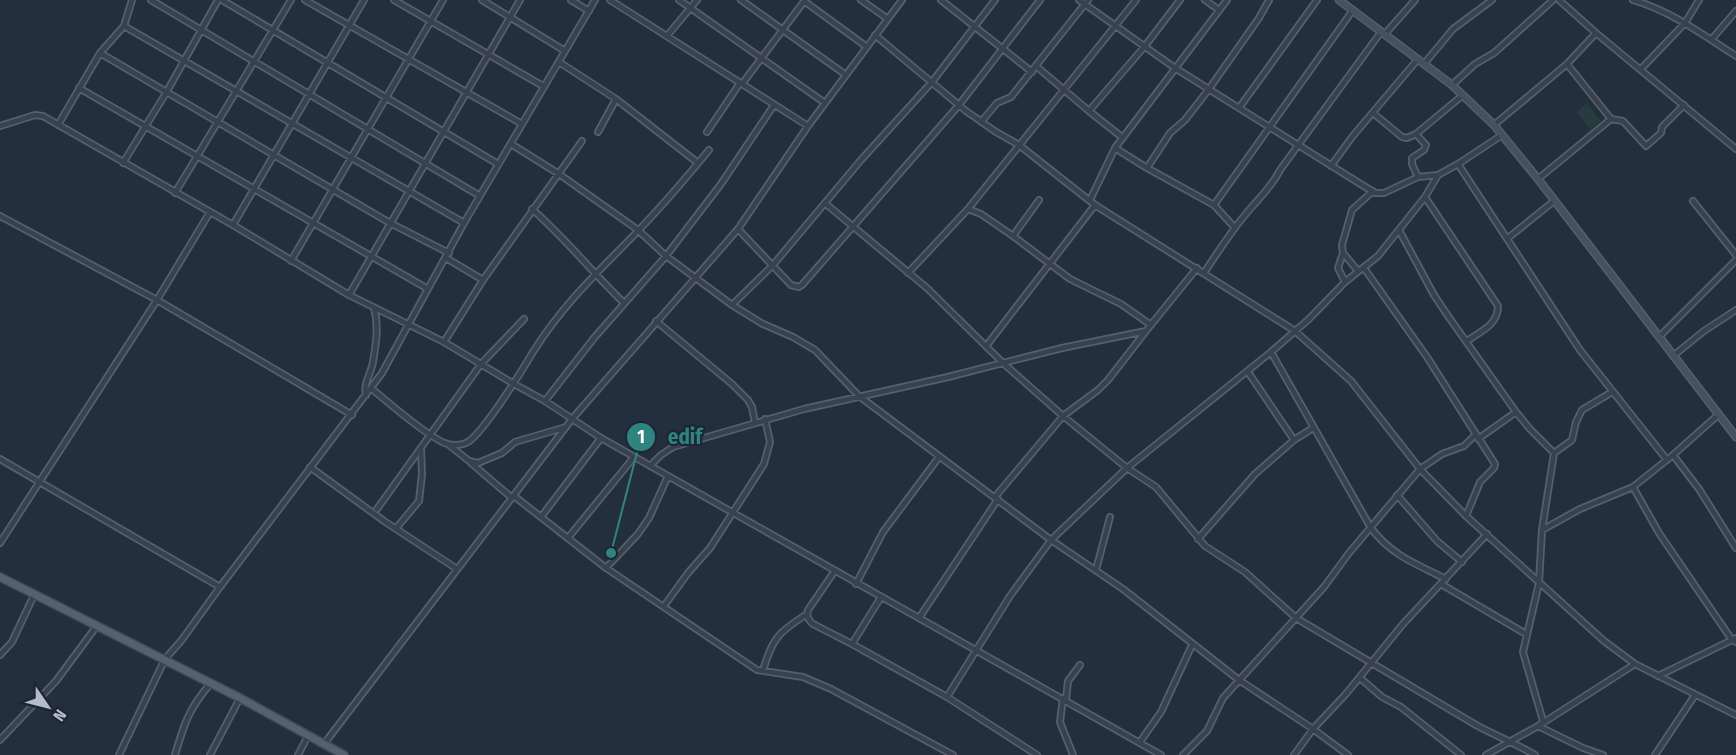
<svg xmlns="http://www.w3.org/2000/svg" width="1736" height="755" font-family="'Fira Sans Condensed',sans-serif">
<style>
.green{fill:#263c3f}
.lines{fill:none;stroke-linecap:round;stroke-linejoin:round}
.street-casing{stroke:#565f6c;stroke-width:8}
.secondary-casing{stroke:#565f6c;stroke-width:9}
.primary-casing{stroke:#414a57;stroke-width:10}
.street{stroke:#38414e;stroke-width:4.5}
.secondary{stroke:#465061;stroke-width:6}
.primary{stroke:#56606e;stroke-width:7}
.leader{fill:none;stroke:#308480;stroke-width:2}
.callout-dot{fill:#308480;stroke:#1d2633;stroke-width:2}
.mark-label{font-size:18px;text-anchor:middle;font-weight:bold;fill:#fff}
.callout-label{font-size:21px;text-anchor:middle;font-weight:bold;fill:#308480;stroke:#1d2633;stroke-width:4.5;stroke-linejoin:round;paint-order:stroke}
</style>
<rect width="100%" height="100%" fill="#242f3e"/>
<path class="green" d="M1587 103 1601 121 1590 129 1577 112Z"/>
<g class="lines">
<g class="street-casing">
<path id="street" d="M151 0 480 196
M222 0 498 164
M305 0 522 124
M394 0 543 86
M482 0 565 51
M571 0 589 11
M610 0 808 126
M679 0 825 103
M741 0 846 75
M861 0 888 19
M941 0 1032 72
M1079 0 1175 68 1375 193H1384L1418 177 1438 175 1458 164 1580 350 1667 460
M1205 0 1219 10
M1559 0 1596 33 1736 149
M1633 0C1671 11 1703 35 1736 56
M804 1 867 47
M124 26 464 223
M1385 34 1415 0
M875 35 966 111 996 132 1019 145 1095 205 1295 331 1351 381 1420 469 1466 516 1604 641 1635 664 1736 715
M667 36 697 0
M1711 40 1736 11
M100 53 390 223 449 253
M559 62 616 99 698 163
M1424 64 1453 29 1492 0
M1567 64 1611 119
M1036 66 1089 111 1145 46 1180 0
M1641 69 1685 23 1699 0
M742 84 805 0
M1452 85 1475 64 1494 53 1553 0
M79 88 428 289
M1239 108 1317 0
M1089 111 1123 138
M1373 113 1402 137 1407 138 1416 134 1463 95
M981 122 997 103 1011 97 1088 0
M58 125 100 53 124 26 132 0
M1494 125 1567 64 1596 33
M0 126 35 115 43 116 233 225 349 295 444 342 514 384 545 401 601 438 1161 755
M598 132 616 99
M707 132 740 83
M1416 134 1426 145 1424 150 1412 158V164L1418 177
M511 144 559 174 638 230 666 256 732 305 763 324 793 337 815 350 859 396 1051 540 1123 589 1239 680 1313 729 1345 695 1403 624 1487 534
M1115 148 1147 168 1214 205 1235 228
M123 163 166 93 218 0
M1458 164 1502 135
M1331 166 1352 137 1418 59
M1147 168 1170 133 1185 120 1209 89 1259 18 1269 0
M1538 179 1611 119 1623 121 1646 146 1661 133 1662 127 1684 105
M175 193 291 0
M1425 197 1498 306C1498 325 1481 331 1467 341
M1039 200 1013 236 1070 279 1121 304 1151 325
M1090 200 1115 148 1227 0
M1693 201 1736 255
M826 204 927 288 1003 363 1063 416 1127 468 1156 487 1205 546 1245 572 1296 618 1476 725C1496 736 1515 743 1535 755
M1214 205 1353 10
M532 209C565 238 592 272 624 303
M968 209 981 214 1013 236
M0 216 157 300 352 415
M233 225 364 0
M738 229 791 285 799 287 802 285 959 105 1040 0
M1399 230 1434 295 1448 316 1516 412 1530 429 1554 453
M1508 238 1554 201
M1343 253 1338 268 1345 282
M446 258 483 280
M291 261 443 0
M1364 268 1427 357 1495 464 1494 468 1480 482 1466 516
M1358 271 1343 253 1342 245 1352 210 1373 191
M908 273 968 209 1136 0
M1204 273C1217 253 1230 233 1245 215 1257 200 1272 187 1280 170L1381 32
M349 295 520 0
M732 305 773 265 861 160 932 82 995 0
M656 321 732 384 748 400 752 407 755 423
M1659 337 1736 260
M444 342 483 280 582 141
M987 345 1095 205
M1271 352 1371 528C1391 555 1416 564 1446 579
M1673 356 1704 331 1736 310
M1248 372 1294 440 1313 428
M371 388C385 400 433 441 448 444 453 446 461 445 466 443 481 437 523 369 533 352 562 305 599 271 637 232 662 206 686 178 709 150
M366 395C363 383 371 374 373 362 376 344 379 325 374 308
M545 401 594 338 666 256 721 184 774 105
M1478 439 1516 412
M449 445 469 461 478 463 502 453 515 442 566 427
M1673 455 1699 489 1736 548
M0 459 220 587
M471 463 512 498
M650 466 661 455 673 447 804 409 948 377 1062 348 1146 331 1197 268
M310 467 384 521 457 569
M1633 487 1659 533 1732 640 1736 642
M1397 495 1437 541 1462 562
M514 496 606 568 757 670 803 677 831 689 953 755
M995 497 1063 416 1098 390 1108 380 1146 331
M377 509 481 364 524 319
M541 517 601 438
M398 526 419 501 422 474 421 450
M1542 530 1580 509 1633 487 1673 455 1718 415
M568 538 634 457
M1198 539 1255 474 1294 440
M0 543 157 300 210 212
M606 568 638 534 649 518 668 476
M1096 570 1110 517
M834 572 808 610C806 616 808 620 813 624L852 644 947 697 1037 755
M856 584 883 532 939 457
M1441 584 1526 634
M664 606 688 573 710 548 764 464 770 442 765 419
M919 618 998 499
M852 644 881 597
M0 655 12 642 34 595
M763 671C772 638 779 632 807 614
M1658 676 1736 638
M1360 678 1382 697 1401 707 1461 755
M947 697 1010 596 1051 540 1127 468 1271 352 1309 319 1345 282 1378 256 1425 197 1438 175
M1063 698 1060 722 1073 755
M1066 700 1068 681 1080 665
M1543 721 1523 652 1539 583 1542 530 1554 453 1572 440 1576 422 1582 410 1612 392
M1538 726 1583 748 1603 755
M0 740 56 681 96 627
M1140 742 1161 712 1192 645
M324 744 572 419 738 229 808 126 902 0
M119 755 165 659 181 641 220 587 382 373 464 223 595 0
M175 755C184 724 189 708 211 683
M210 755 240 698
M298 755 308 736
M1183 755 1207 731 1223 698 1324 587 1349 553 1420 469 1442 454 1464 446 1475 435
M1294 755 1313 729 1348 755
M1486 755 1538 726 1635 664
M1655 755 1695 695"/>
</g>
<g class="secondary-casing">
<path id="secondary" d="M1339 0 1452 85 1494 125 1538 179 1736 437"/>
</g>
<g class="primary-casing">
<path id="primary" d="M0 577 240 698 344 755"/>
</g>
<use href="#street" class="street"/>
<use href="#secondary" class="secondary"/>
<use href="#primary" class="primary"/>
</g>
<path class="leader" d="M611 553L641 437"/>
<g class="callout-dot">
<circle cx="611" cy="553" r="6"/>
<circle cx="641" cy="437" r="15"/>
</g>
<g class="mark-label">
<text x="641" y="443">1</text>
</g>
<g class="callout-label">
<text x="685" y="444">edif</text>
</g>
<g transform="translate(48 707) rotate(125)" stroke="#1d2633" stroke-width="4.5" paint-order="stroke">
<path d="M0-4.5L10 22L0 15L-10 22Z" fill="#b4bcc9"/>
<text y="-9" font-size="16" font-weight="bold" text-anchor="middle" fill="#b4bcc9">N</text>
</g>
</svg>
